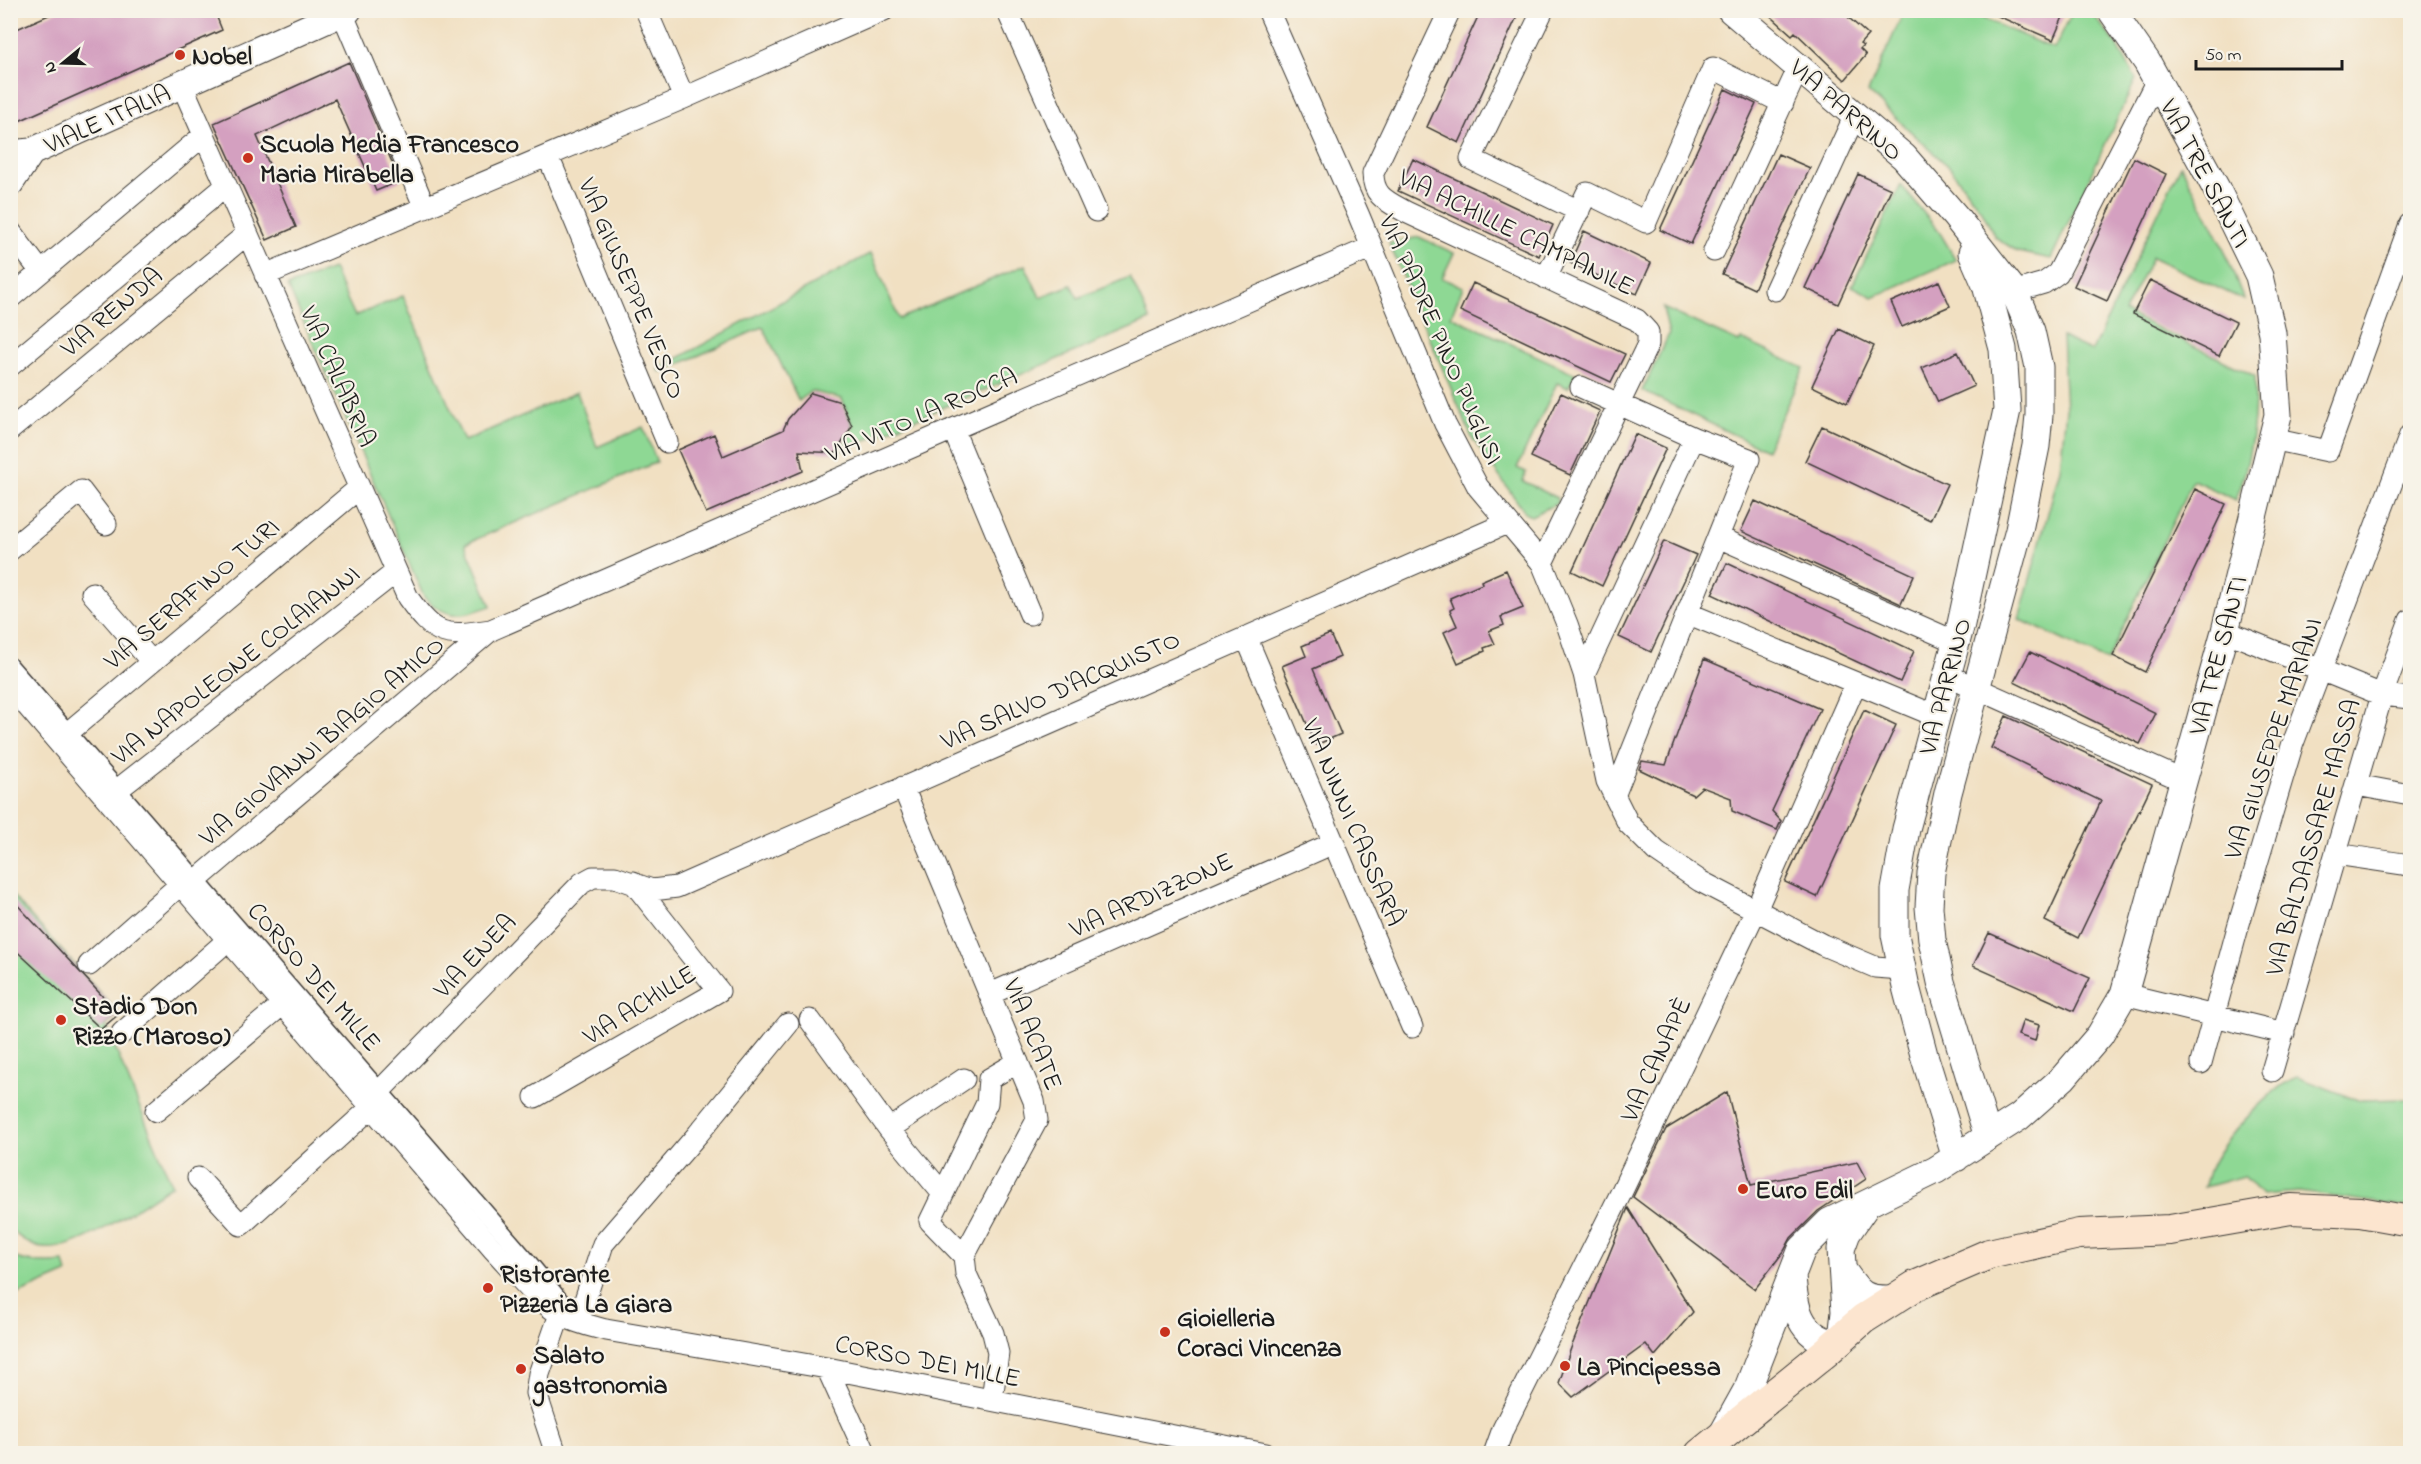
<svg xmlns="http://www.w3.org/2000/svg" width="2421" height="1464" font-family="'Indie Flower',sans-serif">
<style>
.green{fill:#8ed894;stroke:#557a58;stroke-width:1.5}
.building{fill:#d4a0c0}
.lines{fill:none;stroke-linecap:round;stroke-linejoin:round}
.pedestrian-casing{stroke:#3c3935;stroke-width:19}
.minor-casing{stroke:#3c3935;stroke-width:23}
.tertiary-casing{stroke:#3c3935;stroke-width:29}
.secondary-casing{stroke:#3c3935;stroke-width:32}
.pedestrian{stroke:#fff;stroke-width:16}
.minor{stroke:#fff;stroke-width:21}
.tertiary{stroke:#fff;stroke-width:27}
.secondary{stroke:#fce5cf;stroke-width:30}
.poi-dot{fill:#c8321e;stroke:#f7f3e8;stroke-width:2}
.labels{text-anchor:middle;stroke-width:4.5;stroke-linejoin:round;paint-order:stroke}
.poi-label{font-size:26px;font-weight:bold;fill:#1c1c1c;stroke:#f7f3e8;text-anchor:start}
.street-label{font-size:26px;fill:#1c1c1c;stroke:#f7f3e8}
</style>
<rect width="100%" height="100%" fill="#f7f3e8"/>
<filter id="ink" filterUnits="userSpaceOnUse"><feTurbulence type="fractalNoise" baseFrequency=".0167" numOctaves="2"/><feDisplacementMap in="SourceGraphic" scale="12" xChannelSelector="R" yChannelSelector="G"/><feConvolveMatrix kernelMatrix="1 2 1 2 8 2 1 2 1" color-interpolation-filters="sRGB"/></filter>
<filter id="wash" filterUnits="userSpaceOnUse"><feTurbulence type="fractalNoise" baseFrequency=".008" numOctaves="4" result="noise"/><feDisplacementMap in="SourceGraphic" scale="24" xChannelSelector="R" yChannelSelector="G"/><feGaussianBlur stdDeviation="1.35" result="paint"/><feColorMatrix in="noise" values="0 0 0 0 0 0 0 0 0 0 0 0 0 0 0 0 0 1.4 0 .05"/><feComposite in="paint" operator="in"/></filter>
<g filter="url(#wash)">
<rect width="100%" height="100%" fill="#f1e0c2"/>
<path class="green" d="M1904 11H1966L2054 49 2073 11H2090L2116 43 2136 79 2051 259 2018 252 1995 237 1983 213 1951 169 1868 92Z
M2181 165 2222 244 2244 300 2152 257 2124 312 2255 376C2256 418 2251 461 2236 500L2193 480 2107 661 2019 619 2060 469 2066 409 2062 337 2092 351Z
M1901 185 1940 233 1956 260 1873 297 1852 286Z
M1419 237 1454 253 1442 278 1463 287 1451 316 1576 374 1568 388 1557 383 1517 468 1526 472 1523 481 1557 498 1558 503 1531 516 1526 514 1472 438 1389 243Z
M871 253 899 319 1025 265 1040 297 1071 285 1078 298 1130 277 1150 320 840 451 853 427 842 399 811 391 799 401 763 327 661 372 658 369Z
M333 269 355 316 403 296 464 441 577 392 597 447 643 427 657 462 465 544 491 606C462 616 448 621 424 597L288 286Z
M1663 308 1739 342 1741 339 1804 368 1766 450 1642 391 1669 334Z
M10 893 119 1014 106 1026 172 1185C142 1204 78 1253 43 1248 32 1247 18 1237 11 1230Z
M2297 1077 2358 1100 2410 1099V1207L2299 1192 2262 1195 2244 1176 2204 1187C2207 1180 2208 1171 2212 1164 2224 1140 2272 1086 2297 1077Z
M10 1255C26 1264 46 1264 64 1262L67 1273 11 1297Z"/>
<g id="blocks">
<path class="building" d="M60 10H214L222 30 10 125V32Z
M1481 10H1520L1459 143 1427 127Z
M1764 10H1840L1868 35 1860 44 1863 46 1860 49 1866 55 1845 80 1795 32 1792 35Z
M1984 10H2066L2053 40Z
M349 62 400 181 376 191 335 99 257 136 296 227 267 240 214 123Z
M1725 89 1756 104 1691 244 1660 230Z
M1778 154 1810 168 1754 289 1722 274Z
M2134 158 2166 174 2107 301 2074 286Z
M1413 159 1553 225 1539 256 1398 191Z
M1858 174 1891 189 1838 304 1805 288Z
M1584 231 1651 263 1637 294 1570 263Z
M2150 280 2236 322 2219 356 2133 314Z
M1939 281 1950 306 1902 327 1891 302Z
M1473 283 1625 354 1611 382 1460 311Z
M1839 329 1874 346 1847 403 1812 386Z
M1958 352 1974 386 1938 402 1922 368Z
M811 393 841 402 852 426 836 453 799 451 803 471 706 513 678 450 714 434 723 456 783 430 788 419Z
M1561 393 1600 411 1570 475 1531 457Z
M1822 426 1947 484 1930 520 1805 461Z
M1635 434 1666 448 1602 586 1572 571Z
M2195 489 2226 504 2145 672 2113 656Z
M1755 501 1914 575 1901 604 1741 531Z
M1664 541 1696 555 1651 652 1619 637Z
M1727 563 1914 651 1900 682 1712 594Z
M1506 570 1523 608 1501 617 1504 625 1489 631 1495 644 1484 648 1485 651 1458 663 1444 632 1457 626 1450 610 1454 608 1450 598 1482 584 1481 581Z
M1330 634 1340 657 1313 669 1341 734 1316 745 1282 666 1306 656 1302 646Z
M2030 652 2156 713 2140 744 2014 682Z
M1704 659 1820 709 1772 811 1781 821 1777 830 1732 811 1731 798 1702 787 1693 795 1639 769 1642 761 1666 765Z
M1864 710 1896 725 1817 897 1785 882Z
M2006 716 2152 784 2078 938 2045 921 2101 801 1991 748Z
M10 897 119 1014 101 1029 10 945Z
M1989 933 2090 978 2074 1011 1973 966Z
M2023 1020 2039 1025 2035 1041 2018 1035Z
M1727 1092 1751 1185 1857 1162 1866 1179 1818 1211 1791 1238 1784 1251 1755 1289 1633 1197 1666 1129Z
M1628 1208 1693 1312 1655 1356 1646 1344 1573 1397 1559 1383 1571 1348Z"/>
</g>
</g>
<g filter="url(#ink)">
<use href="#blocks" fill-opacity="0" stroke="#3c3935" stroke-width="1.5"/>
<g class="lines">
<g class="pedestrian-casing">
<path id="pedestrian" d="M10 666 530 1264 577 1321"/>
</g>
<g class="minor-casing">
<path id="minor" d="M341 10 425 208
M646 10 684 98
M1007 10 1096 211
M1268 10 1359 216 1445 424 1478 487 1542 563 1567 624 1584 674 1607 781 1628 823 1656 851 1700 881 1823 945 1875 967 1902 969
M1450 10 1373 173C1373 197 1387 201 1406 212L1637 320 1648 332V344L1542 563
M1543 10 1471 159 1579 211
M182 85 408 598C436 637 444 637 491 630L1372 247
M548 156 667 442
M10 231 41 272
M1714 251 1799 67
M265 275 684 98 884 10
M1546 278 1587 193 1646 222 1713 68 1783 103
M1775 290 1855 115
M1999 296 2044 283 2058 273 2157 80
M10 298 204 135
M10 366 226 186
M1581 387 1694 438 1749 459 1614 796
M953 429 1030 614
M10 430 247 234
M2272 439 2328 451 2410 224
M1718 537 1956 642
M10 550 81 491 106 524
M92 593 152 662
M1687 613 1936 716
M2225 631 2382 695 2410 698
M1246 637 1412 1027
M1584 674 1694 438
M1947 675 2184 781
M10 686 493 1249C514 1271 535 1299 561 1315 576 1323 591 1326 606 1330L827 1368 1266 1454
M58 741 359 488
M2356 785 2410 795
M903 787 1034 1101 1037 1120 964 1256 966 1274 993 1333 998 1353 992 1400
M107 798 396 572
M2336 854 2410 865
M185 890 491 630
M89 965 181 884
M990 994 1334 843
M2124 994 2284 1033
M810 1020 889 1129 943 1194
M122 1033 228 940
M2201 1063 2238 927 2292 746 2410 435
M2272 1071 2382 695 2410 620
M535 1097 719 991 633 882
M368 1103 582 883 593 877H615L652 890 677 887 1507 523
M156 1111 283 1004
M889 1129 964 1079
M198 1178 241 1225 372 1107
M964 1256 930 1221 987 1103 989 1079 1018 1062
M578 1322 603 1244 698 1134 788 1024
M827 1368 866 1454
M556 1454 536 1393 539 1374 560 1314
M1494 1454 1503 1429 1621 1193 1756 910 1856 683"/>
</g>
<g class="tertiary-casing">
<path id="tertiary" d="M1731 10 1904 157 1955 216 2014 291 2031 331 2039 367V415L2036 446 2019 530 1948 793 1931 873 1929 907 1932 940 1941 982 1988 1137
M10 154 31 152 348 10
M10 183 31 152
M1956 1158 1924 1055 1906 987 1895 935V890L1906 829 1961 624 2007 410 2003 349 1986 285 1972 253
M1844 1272C1860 1295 1864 1300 1893 1299
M1792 1275C1794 1307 1799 1336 1835 1344
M1842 1338 1845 1312 1841 1249 1847 1233 1865 1207
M1722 1435 1748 1388 1802 1249 1829 1222 1936 1170 2019 1117 2063 1078 2100 1035 2124 994 2225 631 2278 415 2272 333 2259 276 2217 190 2147 62 2111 10"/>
</g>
<g class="secondary-casing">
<path id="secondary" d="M1700 1454 1826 1352 1863 1319 1915 1286 1989 1254 2079 1234 2170 1230 2291 1209 2360 1212 2410 1221"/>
</g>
<use href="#pedestrian" class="pedestrian"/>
<use href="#minor" class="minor"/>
<use href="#tertiary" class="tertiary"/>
<use href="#secondary" class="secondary"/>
</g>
</g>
<g class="poi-dot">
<circle cx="180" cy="55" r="6"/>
<circle cx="248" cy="158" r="6"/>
<circle cx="61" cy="1020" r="6"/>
<circle cx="1743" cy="1189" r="6"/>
<circle cx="488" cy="1288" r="6"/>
<circle cx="1165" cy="1332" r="6"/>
<circle cx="1565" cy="1366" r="6"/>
<circle cx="521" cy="1369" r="6"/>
</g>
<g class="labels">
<g class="poi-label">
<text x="192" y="64">Nobel</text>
<text x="260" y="152">Scuola Media Francesco<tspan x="260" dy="30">Maria Mirabella</tspan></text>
<text x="73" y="1014">Stadio Don<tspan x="73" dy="30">Rizzo (Maroso)</tspan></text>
<text x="1755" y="1198">Euro Edil</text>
<text x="500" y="1282">Ristorante<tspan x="500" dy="30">Pizzeria La Giara</tspan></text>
<text x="1177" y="1326">Gioielleria<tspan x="1177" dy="30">Coraci Vincenza</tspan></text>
<text x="533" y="1363">Salato<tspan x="533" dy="30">gastronomia</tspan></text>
<text x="1577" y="1375">La Pincipessa</text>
</g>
<g class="street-label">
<text transform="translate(1847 109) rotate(41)" y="9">VIA PARRINO</text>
<text transform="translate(107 118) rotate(-24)" y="9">VIALE ITALIA</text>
<text transform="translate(2206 173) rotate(62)" y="9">VIA TRE SANTI</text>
<text transform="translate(1517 231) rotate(26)" y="9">VIA ACHILLE CAMPANILE</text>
<text transform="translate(633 288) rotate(67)" y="9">VIA GIUSEPPE VESCO</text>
<text transform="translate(111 311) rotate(-40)" y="9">VIA RENDA</text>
<text transform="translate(1442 339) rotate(66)" y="9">VIA PADRE PINO PUGLISI</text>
<text transform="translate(339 376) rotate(66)" y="9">VIA CALABRIA</text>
<text transform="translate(921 414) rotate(-23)" y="9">VIA VITO LA ROCCA</text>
<text transform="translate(191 593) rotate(-40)" y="9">VIA SERAFINO TURI</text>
<text transform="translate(2217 655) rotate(-75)" y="9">VIA TRE SANTI</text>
<text transform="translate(235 664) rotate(-38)" y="9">VIA NAPOLEONE COLAIANNI</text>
<text transform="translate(1944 686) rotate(-75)" y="9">VIA PARRINO</text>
<text transform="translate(1060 689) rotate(-24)" y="9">VIA SALVO D'ACQUISTO</text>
<text transform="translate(2272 738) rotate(-71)" y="9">VIA GIUSEPPE MARIANI</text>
<text transform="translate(321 740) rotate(-40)" y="9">VIA GIOVANNI BIAGIO AMICO</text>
<text transform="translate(1354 822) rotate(67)" y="9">VIA NINNI CASSARÀ</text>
<text transform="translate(2312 837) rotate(-74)" y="9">VIA BALDASSARE MASSA</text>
<text transform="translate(1151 894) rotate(-24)" y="9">VIA ARDIZZONE</text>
<text transform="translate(474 955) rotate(-46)" y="9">VIA ENEA</text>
<text transform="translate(315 976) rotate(49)" y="9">CORSO DEI MILLE</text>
<text transform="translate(639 1004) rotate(-32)" y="9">VIA ACHILLE</text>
<text transform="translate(1034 1034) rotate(68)" y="9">VIA ACATE</text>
<text transform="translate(1655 1059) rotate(-65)" y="9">VIA CANAPÈ</text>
<text transform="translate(928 1360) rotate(11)" y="9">CORSO DEI MILLE</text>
</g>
</g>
<rect width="2421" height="1464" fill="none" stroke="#f7f3e8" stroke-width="36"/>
<g transform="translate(63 63) rotate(251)" stroke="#f7f3e8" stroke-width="4.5" paint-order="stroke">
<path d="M0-4.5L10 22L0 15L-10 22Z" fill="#1c1c1c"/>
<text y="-9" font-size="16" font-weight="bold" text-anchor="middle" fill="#1c1c1c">N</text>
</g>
<path d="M2196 60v9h146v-9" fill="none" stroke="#1c1c1c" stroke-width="3"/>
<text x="2205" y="60" font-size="18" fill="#1c1c1c" stroke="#f7f3e8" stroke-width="4.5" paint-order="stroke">50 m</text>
</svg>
